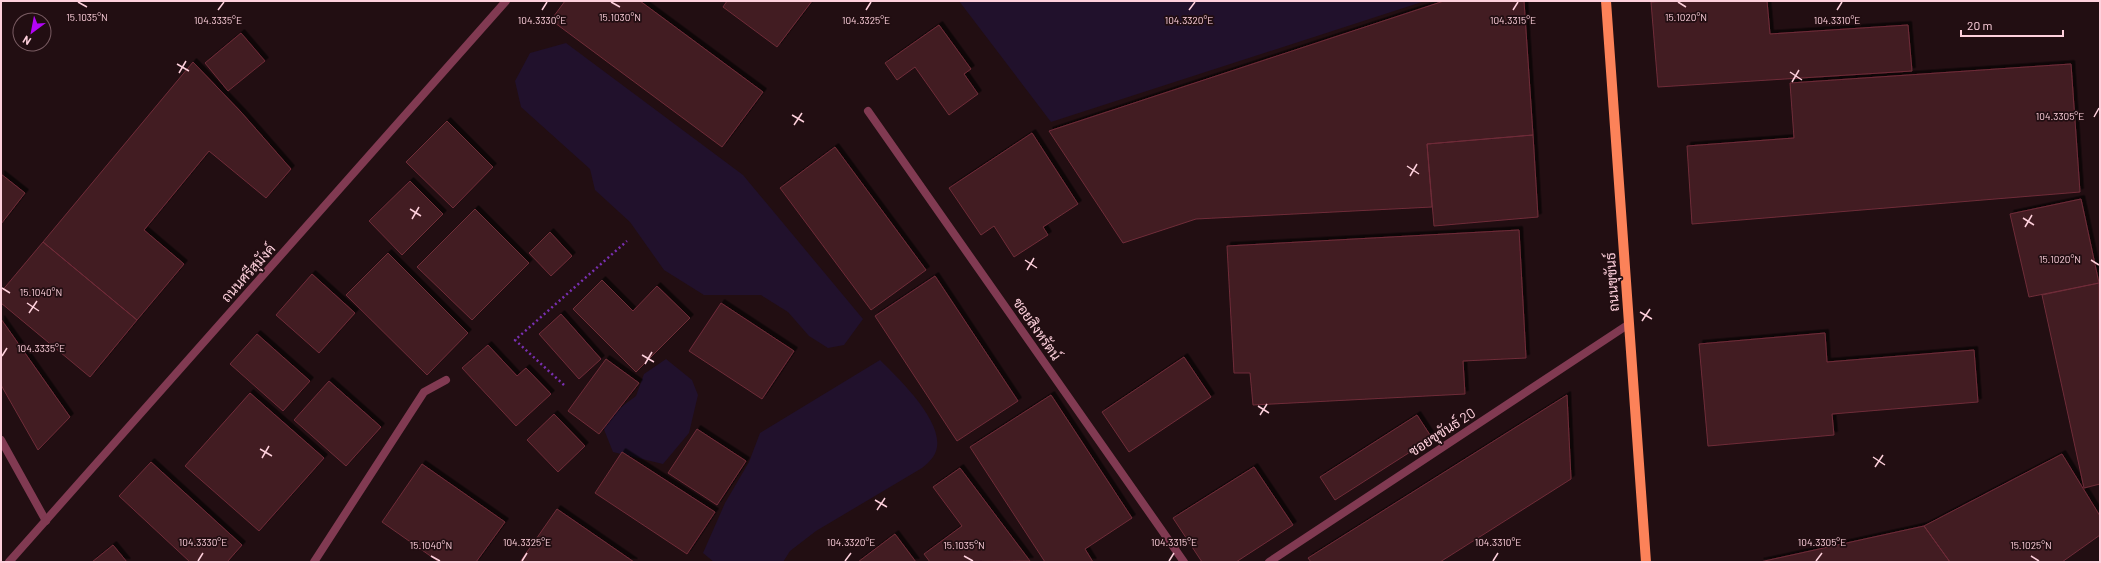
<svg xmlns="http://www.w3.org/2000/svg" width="2101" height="563" font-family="Barlow,Sarabun,sans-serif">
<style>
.green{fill:#21112c}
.building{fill:#431a22;stroke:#6f2d39;filter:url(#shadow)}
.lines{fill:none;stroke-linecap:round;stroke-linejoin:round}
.path{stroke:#7930b2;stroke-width:2.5;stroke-dasharray:2 3;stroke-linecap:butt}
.service{stroke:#813a52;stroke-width:8}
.minor{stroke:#813a52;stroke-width:8}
.tertiary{stroke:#813a52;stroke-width:8}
.primary{stroke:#fc8259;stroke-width:10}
.ticks{fill:none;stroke:#fed0dc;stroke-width:1.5}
.labels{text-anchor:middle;stroke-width:3.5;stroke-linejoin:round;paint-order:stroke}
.street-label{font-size:14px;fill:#fed0dc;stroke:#220e12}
.ticks-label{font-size:10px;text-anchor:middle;fill:#fed0dc;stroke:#220e12;stroke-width:3.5;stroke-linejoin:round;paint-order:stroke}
</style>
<defs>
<filter id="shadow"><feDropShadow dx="3.5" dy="-3.5" stdDeviation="0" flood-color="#0009"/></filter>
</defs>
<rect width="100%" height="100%" fill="#220e12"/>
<path class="green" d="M959 1H1425L1051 122Z
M566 43 743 175 863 319 844 345 828 348 809 336 788 312 761 295H704L664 270 630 222 595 190 590 169 521 107 515 81 530 53Z
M666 359 692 380 698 395 689 433 663 464 613 452 601 422 636 396 644 374Z
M880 360C898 378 953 429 933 457 930 461 926 465 922 468L816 531 790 551 783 562H714L703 553 725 503 749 462 760 433Z"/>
<path class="building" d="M565 1H640L763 92 722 147 551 20Z
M727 1H812L777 47 723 7Z
M1444 1H1524L1533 135 1427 144 1432 207 1196 219 1123 243 1049 131Z
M1670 1H1767L1770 34 1908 25 1912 71 1658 87 1651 2Z
M939 25 971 69 964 74 978 94 949 115 915 67 897 80 885 63Z
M241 33 265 61 228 91 205 63Z
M193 62 241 112 291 169 266 198 209 151 144 230 184 264 137 320 43 242Z
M2071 64 2080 192 1692 224 1687 146 1794 138 1790 83Z
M447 121 493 167 453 208 406 162Z
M1032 133 1078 204 1043 227 1048 235 1014 257 994 226 981 235 949 188Z
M1533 135 1538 217 1434 226 1427 144Z
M835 147 926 270 871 310 780 188Z
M1 174 25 193 1 224Z
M410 181 443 214 402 255 369 221Z
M2081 199 2099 283 2029 297 2010 214Z
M475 209 529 263 472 320 417 267Z
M1519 230 1526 358 1463 361 1465 394 1253 405 1250 373H1234L1227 246Z
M550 232 572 256 551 276 529 253Z
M43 242 137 320 90 377 1 303V292Z
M388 253 468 333 427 375 346 295Z
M312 274 355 313 319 353 276 315Z
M935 276 1018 401 957 441 875 316Z
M602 280 633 311 657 286 690 318 636 372 573 309Z
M2099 283 2100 484 2084 488 2042 295Z
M721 303 794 351 762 399 689 351Z
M561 314 601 359 579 379 539 334Z
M1 319 70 417 38 450 1 385Z
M1825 333 1827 362 1974 350 1978 402 1832 414 1834 435 1708 446 1699 344Z
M257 334 310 381 283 411 230 364Z
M488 345 517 376 526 368 551 394 516 426 462 368Z
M1184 357 1211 397 1129 452 1102 412Z
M606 359 639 383 599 434 568 411Z
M329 381 381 427 346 466 294 420Z
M250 393 324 458 259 531 185 466Z
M1051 395 1132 518 1085 549 1093 562H1045L970 447Z
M1567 395 1571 479 1440 562H1311L1308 558Z
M554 414 585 446 558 472 527 440Z
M1417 415 1432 438 1335 500 1320 477Z
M697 429 746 461 717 505 668 473Z
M622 452 715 512 687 554 595 493Z
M2062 454 2100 516V535L2062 562H1950L1924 526Z
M151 462 242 545 227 562H190L119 496Z
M422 464 505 522 476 562H439L382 522Z
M1254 467 1293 525 1236 562H1202L1173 518Z
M960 468 1030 561 930 562 924 554 962 526 933 487Z
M557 509 634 562H520Z
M1924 526 1950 562H1760Z
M895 534 916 562H858Z
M113 545 127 562H92Z"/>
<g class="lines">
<path class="path" d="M564 385 515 340 627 241"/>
<path class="service" d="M868 111 1184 562
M314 562 424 392 446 380"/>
<path class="minor" d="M1 440 46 521
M1269 562 1629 324"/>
<path class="tertiary" d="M9 562 506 1"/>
<path class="primary" d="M1606 1 1646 562"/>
</g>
<path class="ticks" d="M78 2 87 7M611 2 620 7M1678 2 1686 7M218 10 224 2M542 10 547 2M866 10 871 2M1189 10 1195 2M1513 10 1518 2M1837 10 1842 2M177 64 189 71M1790 72 1802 80M179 73 186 61M1792 82 1799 70M792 115 804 122M2094 117 2099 108M794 125 802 113M1407 166 1419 174M1410 176 1417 164M410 209 421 216M2023 218 2034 225M412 219 419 207M2025 227 2032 215M1025 260 1037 268M2091 260 2099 265M1027 270 1034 258M2 288 10 293M27 303 39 311M1640 312 1652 319M29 313 37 301M1642 321 1650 309M642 355 654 362M2 356 7 348M645 364 652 352M1258 406 1269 413M1260 415 1267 404M260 449 272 456M1873 457 1885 465M262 458 269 446M1875 467 1883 455M875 500 887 507M877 510 885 498M431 556 440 561M964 556 973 561M2031 556 2039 561M198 561 203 553M522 561 527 553M845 561 851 553M1169 561 1174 553M1493 561 1498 553M1816 561 1822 553"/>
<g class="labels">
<g class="street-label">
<text transform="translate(248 273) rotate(-48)" y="5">ถนนศรีสุมังค์</text>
<text transform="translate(1612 282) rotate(-94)" y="5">ถนนขุขันธ์</text>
<text transform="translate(1037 329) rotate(55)" y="5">ซอยสิงหรัตน์</text>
<text transform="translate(1442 432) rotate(-33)" y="5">ซอยขุขันธ์ 20</text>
</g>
</g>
<g class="ticks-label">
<text x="87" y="21">15.1035°N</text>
<text x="620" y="21">15.1030°N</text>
<text x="1686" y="21">15.1020°N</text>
<text x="218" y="24">104.3335°E</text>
<text x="542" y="24">104.3330°E</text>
<text x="866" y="24">104.3325°E</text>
<text x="1189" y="24">104.3320°E</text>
<text x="1513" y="24">104.3315°E</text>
<text x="1837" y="24">104.3310°E</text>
<text x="2060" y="120">104.3305°E</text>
<text x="2060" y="263">15.1020°N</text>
<text x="41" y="296">15.1040°N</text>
<text x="41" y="352">104.3335°E</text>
<text x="203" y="546">104.3330°E</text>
<text x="527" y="546">104.3325°E</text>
<text x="851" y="546">104.3320°E</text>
<text x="1174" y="546">104.3315°E</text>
<text x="1498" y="546">104.3310°E</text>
<text x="1822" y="546">104.3305°E</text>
<text x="431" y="549">15.1040°N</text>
<text x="964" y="549">15.1035°N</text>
<text x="2031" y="549">15.1025°N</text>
</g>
<rect width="2101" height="563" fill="none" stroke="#fed0dc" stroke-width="4"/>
<g transform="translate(32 32) rotate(212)"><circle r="19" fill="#220e12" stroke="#7a5c63"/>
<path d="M0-3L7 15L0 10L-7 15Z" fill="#b304f6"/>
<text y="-6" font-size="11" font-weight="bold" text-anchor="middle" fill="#fed0dc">N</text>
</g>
<path d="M1961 30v6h102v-6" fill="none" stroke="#fed0dc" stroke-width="2"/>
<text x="1967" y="30" font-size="12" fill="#fed0dc" stroke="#220e12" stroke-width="3" paint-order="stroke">20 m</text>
</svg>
